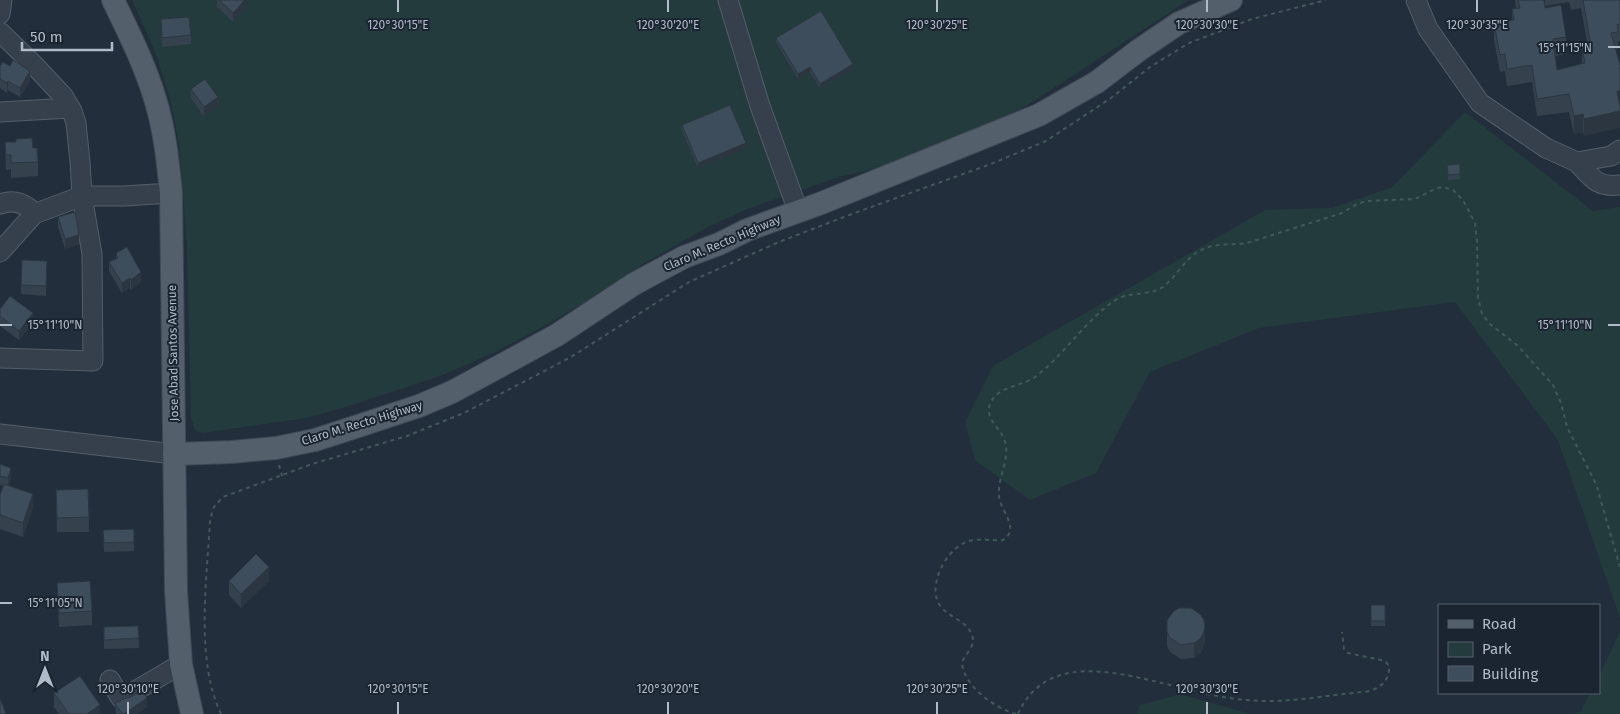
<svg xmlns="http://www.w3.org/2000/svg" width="1620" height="714" font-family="'Fira Sans',sans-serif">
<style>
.green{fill:#243b3d}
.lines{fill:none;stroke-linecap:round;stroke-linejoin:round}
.minor-casing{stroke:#545e6a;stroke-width:21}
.major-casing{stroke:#3f4955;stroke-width:24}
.path{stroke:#42585a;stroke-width:2;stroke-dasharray:4 4;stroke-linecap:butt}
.minor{stroke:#36404c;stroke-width:19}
.major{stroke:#545f6c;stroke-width:22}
.wall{fill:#35424e;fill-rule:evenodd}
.shaded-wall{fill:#2b3640}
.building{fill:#3e4d5b;stroke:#2b3640}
.ticks{fill:none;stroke:#b1bbc8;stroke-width:2}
.labels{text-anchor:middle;stroke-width:4;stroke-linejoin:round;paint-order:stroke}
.street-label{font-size:12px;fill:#b1bbc8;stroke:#1b2531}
.ticks-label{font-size:12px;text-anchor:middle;fill:#b1bbc8;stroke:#1b2531;stroke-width:4;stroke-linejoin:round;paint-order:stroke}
</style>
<rect width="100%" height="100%" fill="#222e3c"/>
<path class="green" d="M132 0H1189L1026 106 995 121 909 158 870 170 839 177 747 209 706 228 645 263 585 302 546 325 497 351 443 375 349 406 306 418 202 433 195 430 191 417 187 246 179 144 170 99 154 49Z
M1465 112 1593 211 1620 207V618L1558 440 1455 302 1259 328 1150 372 1096 473 1030 500 975 460 965 422 993 366 1265 210 1332 208 1392 187Z
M1620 632V714H1574L1581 711 1590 693H1599V675Z
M1181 694 1250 714H1137L1140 705Z"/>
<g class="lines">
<g class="minor-casing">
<path id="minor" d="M728 0 760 106 798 211
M1416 0 1428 29 1480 103 1546 148 1577 162 1611 156 1620 150
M0 14 2 0
M0 32 34 65 63 96 72 111 76 123 80 162 82 196 92 254 93 361 0 358
M0 112 70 108
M1577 162C1591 177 1597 188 1620 185
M0 204C14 199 26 203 34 214
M0 252 34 214 82 196H124L171 193
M0 434 174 454
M110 680 120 697H125L181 664"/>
</g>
<g class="major-casing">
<path id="major" d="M113 0C129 33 146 67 156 102 165 132 168 163 171 193L176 591 181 664 192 714
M174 454 232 452 276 448 315 440 346 430 419 406 452 392 513 359 557 335 634 284 684 257 719 244 747 230 819 204 1039 115 1097 82 1139 50 1179 23 1231 0"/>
</g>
<path class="path" d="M279 465 282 476
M221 714C195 659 207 580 210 520L214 507 223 497 312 464 407 436 464 413 571 357 689 282 779 242 849 215 991 164 1046 141 1111 98 1150 67 1189 43 1252 19 1326 0
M1016 714C996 709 962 685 962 662 966 653 976 646 972 635 967 621 950 618 941 607 925 587 947 547 969 541 980 538 992 541 1003 540 1021 528 1000 511 999 496 997 476 1013 456 1003 437 998 426 985 418 990 404 997 386 1021 387 1035 377 1064 355 1084 322 1114 301 1130 290 1151 297 1164 286 1179 274 1187 254 1206 248 1218 243 1234 245 1247 243L1342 213 1357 204 1366 201 1415 199 1437 188 1443 187 1453 190 1463 200 1475 223 1477 242 1478 298 1482 314 1490 324 1518 346 1553 385 1561 403 1567 427 1596 484 1620 567
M1018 714C1045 654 1111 671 1162 683 1190 690 1219 698 1247 700 1286 704 1326 695 1364 692 1378 690 1390 682 1389 666L1386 662 1381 660 1348 653 1344 649 1342 632"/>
<use href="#minor" class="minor"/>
<use href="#major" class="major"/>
</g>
<path class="wall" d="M217 0H247V7L233 22 217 7Z
M1515 0H1620V41L1618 42V49H1616L1584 136 1583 132 1574 134 1569 112 1537 116 1532 82 1507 86 1505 71 1500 72 1494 40V23L1512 20V9H1516ZM1569 2 1571 10 1581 8 1588 47 1582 48V64L1557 70 1555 56 1566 54V37L1545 6Z
M161 19 191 35V44L162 47Z
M776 38 853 69 820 88 810 72 798 79 776 42Z
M0 66 30 81 20 97 8 90 7 93 0 88Z
M191 89 218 106 204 117 191 98Z
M682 125 746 148 698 168 682 130Z
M5 142 33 148 38 162V176L11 178V169L6 170Z
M1460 164V179L1448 180 1447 165Z
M58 217 79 244 65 249 58 227Z
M116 253 141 282 131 290 130 288 122 293 109 271V262L116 259Z
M47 271 46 296 21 294V285Z
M0 309 33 323 19 340 0 326Z
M0 464 11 477 9 485 33 508 23 537 0 529V495L3 486 0 485Z
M56 490 89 517V532H57Z
M134 529V551L104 552 103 530Z
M229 581H269L241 608 229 595Z
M57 583 92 611V625L59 627Z
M1371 605H1385V626H1371Z
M1167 620 1205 641 1203 648 1200 654 1194 658 1181 659 1170 652 1167 646Z
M138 626 139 648 104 649V627Z
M54 693 100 714H59L54 707Z
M115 704 147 707 137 714H116Z"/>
<path class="shaded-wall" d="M245 0H247V7L233 22V13Z
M853 64V69L820 88V84Z
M810 67V72L798 79V74Z
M30 71V81L20 97V88Z
M8 81V90L7 93V83Z
M1617 91H1620V108Z
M218 97V106L204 117V107Z
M1620 111V128L1584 136V119Z
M1583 114V132L1574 134V116Z
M746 143V148L698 168V163Z
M79 235V244L65 249V239Z
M141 272V282L131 290V280Z
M130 278V288L122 293V283Z
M33 313V323L19 340V331Z
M11 468V477L8 487V478Z
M33 494V508L23 537V523Z
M269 567V581L241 608V594Z
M1205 627V641L1203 648 1200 654 1194 658V643Z
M147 698V707L137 714H124Z
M100 705V714H87Z"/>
<path class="building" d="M219 0H245L233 13Z
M1518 0H1544L1545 8 1561 5 1566 37 1553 39 1557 70 1585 63 1582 48 1591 46 1583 0H1620V24L1617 25 1618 32 1611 33 1620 65V91H1617L1620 107V111L1584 119 1583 114 1574 116 1569 94 1537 99 1532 65 1507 69 1505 54 1500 55 1494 23 1514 20 1512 9 1520 8Z
M821 11 853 64 820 84 810 67 798 74 776 38Z
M189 17 191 35 162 38 161 19Z
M13 60 30 71 20 88 8 81 7 83 0 79V66L3 62 10 66Z
M205 79 218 97 204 107 191 89Z
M730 105 746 143 698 163 682 125Z
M32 138 33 148H37L38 162 11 163V155H6L5 142H16V139Z
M1460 164V174L1448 175 1447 165Z
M75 212 79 235 65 239 58 217Z
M127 247 141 272 131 280 130 278 122 283 109 262 118 258 116 253Z
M22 260 47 261 46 286 21 285Z
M10 296 33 313 19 331 0 316V309Z
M0 464 11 468 8 478 0 476Z
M4 484 33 494 23 523 0 515V495Z
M88 489 89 517 57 518 56 490Z
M134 529V542L104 543 103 530Z
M256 554 269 567 241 594 229 581Z
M90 581 92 611 59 613 57 583Z
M1371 605H1385V621H1371Z
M1179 608H1191L1201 615 1204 620 1205 627 1203 634 1200 639 1194 643 1181 645 1170 638 1167 632V620L1174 611Z
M138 626 139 638 104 640V627Z
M80 676 100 705 87 714H69L54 693Z
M142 690 147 698 124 714H123L115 704 123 699 131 697Z
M0 698 6 714H0Z"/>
<path class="ticks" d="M398 0V12M668 0V12M937 0V12M1207 0V12M1477 0V12M1608 47H1620M0 325H12M1608 325H1620M0 603H12M128 702V714M398 702V714M668 702V714M937 702V714M1207 702V714"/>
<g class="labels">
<g class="street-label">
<text transform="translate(722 243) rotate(-23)" y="4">Claro M. Recto Highway</text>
<text transform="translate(173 353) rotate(-91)" y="4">Jose Abad Santos Avenue</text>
<text transform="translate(362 423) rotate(-17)" y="4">Claro M. Recto Highway</text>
</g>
</g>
<g class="ticks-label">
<text x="398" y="29">120°30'15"E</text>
<text x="668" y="29">120°30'20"E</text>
<text x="937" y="29">120°30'25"E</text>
<text x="1207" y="29">120°30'30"E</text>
<text x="1477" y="29">120°30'35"E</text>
<text x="1565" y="52">15°11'15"N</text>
<text x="55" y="329">15°11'10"N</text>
<text x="1565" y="329">15°11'10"N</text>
<text x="55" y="607">15°11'05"N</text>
<text x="128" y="693">120°30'10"E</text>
<text x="398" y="693">120°30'15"E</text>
<text x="668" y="693">120°30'20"E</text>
<text x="937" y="693">120°30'25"E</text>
<text x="1207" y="693">120°30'30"E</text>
</g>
<rect x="1438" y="604" width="162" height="90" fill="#1b2531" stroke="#57616d"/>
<rect x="1448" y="620" width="25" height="8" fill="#545f6c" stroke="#57616d"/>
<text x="1482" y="629" font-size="15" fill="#b1bbc8">Road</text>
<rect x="1448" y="642" width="25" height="15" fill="#243b3d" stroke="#57616d"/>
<text x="1482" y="654" font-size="15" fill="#b1bbc8">Park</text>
<rect x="1448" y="666" width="25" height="15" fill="#3e4d5b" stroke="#57616d"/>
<text x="1482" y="679" font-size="15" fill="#b1bbc8">Building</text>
<g transform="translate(45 669)" stroke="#1b2531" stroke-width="4" paint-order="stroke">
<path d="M0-4L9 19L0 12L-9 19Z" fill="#b1bbc8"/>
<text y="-8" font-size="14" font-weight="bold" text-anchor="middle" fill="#b1bbc8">N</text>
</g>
<path d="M22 42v8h90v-8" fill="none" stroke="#b1bbc8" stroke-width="2.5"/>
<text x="30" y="42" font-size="15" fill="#b1bbc8" stroke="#1b2531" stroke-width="4" paint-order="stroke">50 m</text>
</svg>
